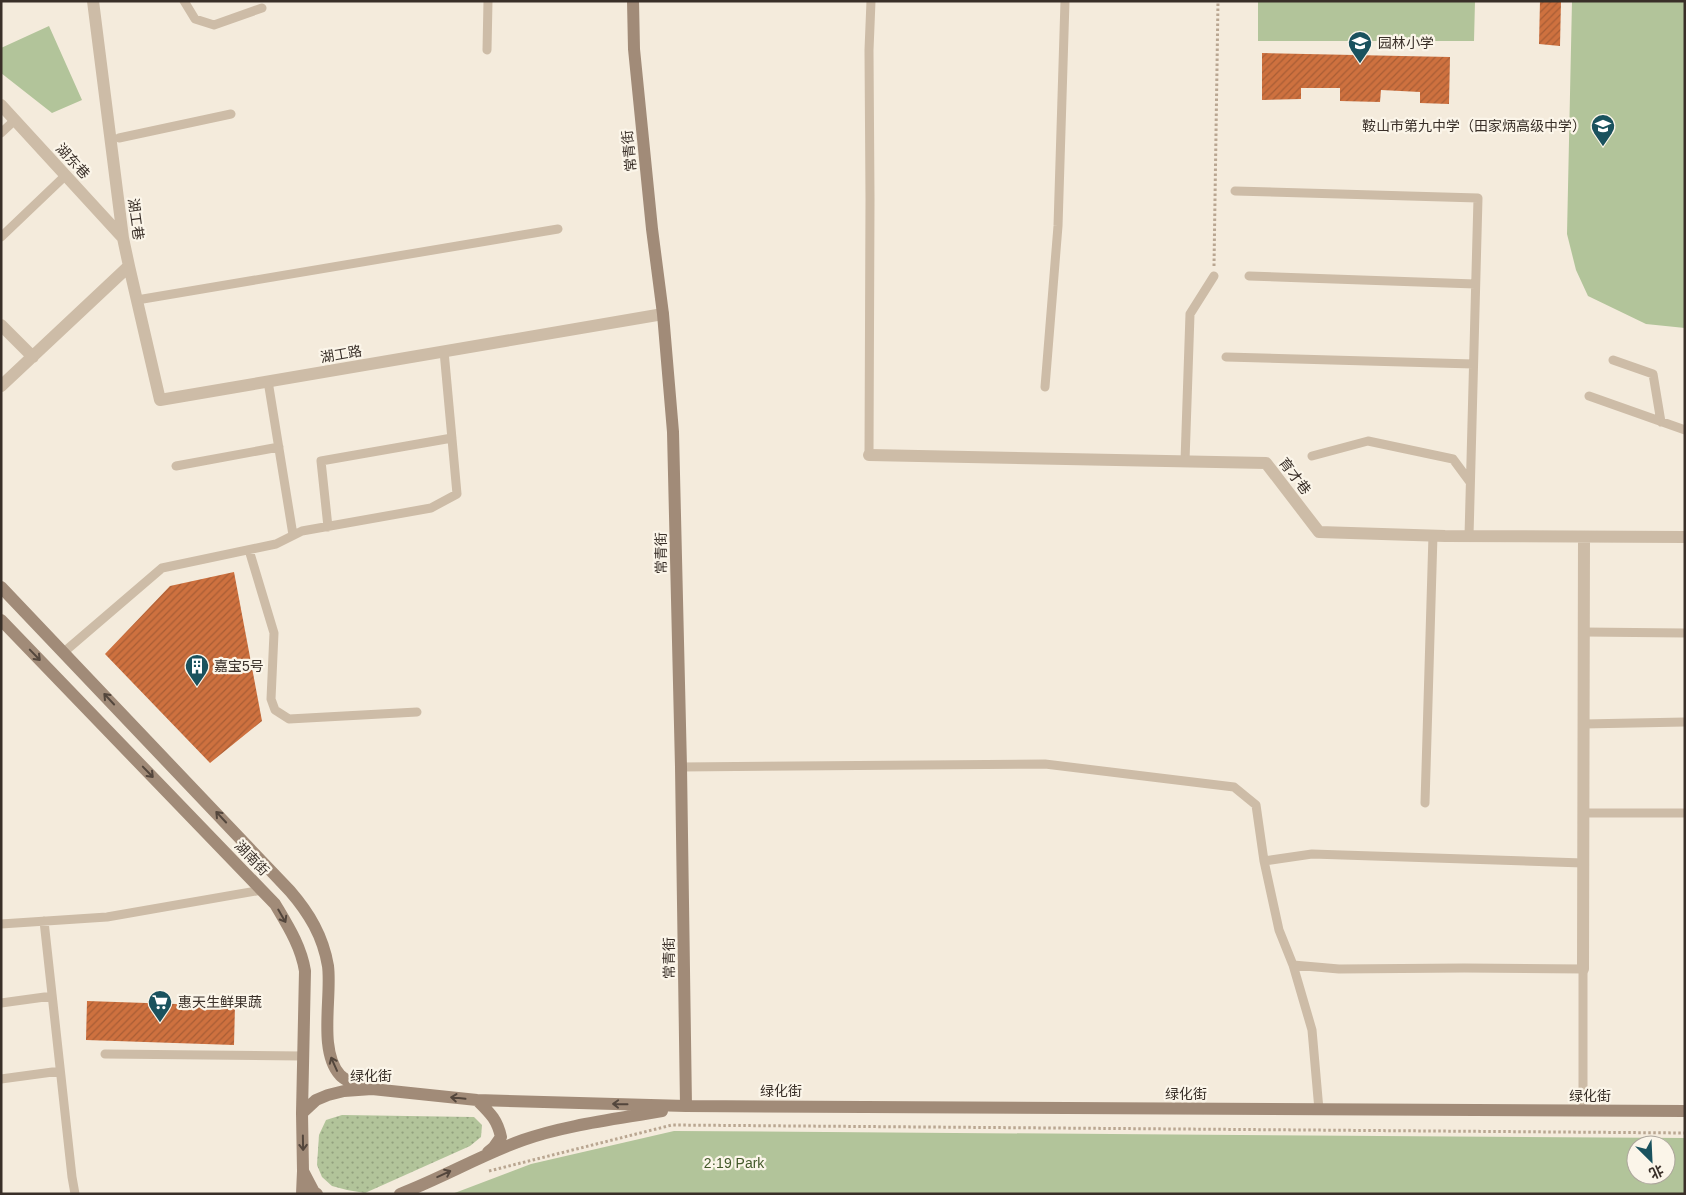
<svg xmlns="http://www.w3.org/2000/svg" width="1686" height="1195" font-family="Helvetica,'Noto Sans SC',sans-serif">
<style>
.grass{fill:url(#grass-dots)}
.park{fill:#b2c49a;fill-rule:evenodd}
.building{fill:url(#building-hatch)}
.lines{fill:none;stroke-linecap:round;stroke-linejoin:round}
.path{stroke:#b9a691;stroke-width:3;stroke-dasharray:2.5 2.5;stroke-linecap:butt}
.lane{stroke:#cdbca7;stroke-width:9}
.street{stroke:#cdbca7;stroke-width:12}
.secondary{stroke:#a18b78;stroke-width:12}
.oneway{stroke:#53463c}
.labels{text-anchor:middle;stroke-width:4.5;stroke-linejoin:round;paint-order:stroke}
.poi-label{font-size:14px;fill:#392f28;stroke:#fbf5e9;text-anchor:start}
.street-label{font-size:14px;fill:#392f28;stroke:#fbf5e9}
.park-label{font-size:14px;fill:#43592a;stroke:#fbf5e9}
</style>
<defs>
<pattern id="grass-dots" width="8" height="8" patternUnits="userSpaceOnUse" patternTransform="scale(1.25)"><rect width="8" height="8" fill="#b2c49a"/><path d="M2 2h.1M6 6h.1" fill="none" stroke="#92a07e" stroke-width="1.8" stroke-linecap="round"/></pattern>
<pattern id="building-hatch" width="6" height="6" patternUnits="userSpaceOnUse" patternTransform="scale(1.25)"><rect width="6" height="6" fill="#ce713f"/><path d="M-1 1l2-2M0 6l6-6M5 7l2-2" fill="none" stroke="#a85d35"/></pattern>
</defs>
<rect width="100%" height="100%" fill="#f4ebdc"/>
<path class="grass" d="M342 1115 474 1117 482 1125 481 1137 470 1146 365 1193 347 1190 332 1186 322 1177 317 1165 319 1135 326 1120Z"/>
<path class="park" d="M1258 1H1475L1474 41H1258Z
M1572 1H1685V328L1646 324 1588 296 1576 270 1567 234Z
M49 26 82 100 52 113 1 73V48Z
M674 1131 1685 1138V1194H452L531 1164ZM1636 1145H1666V1175H1636Z"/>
<path class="building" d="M1540 1H1561L1560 46 1539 44Z
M1262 53 1450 57 1449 104 1420 103V92L1381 90 1380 102 1340 101V88H1301V99L1262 100Z
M234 572 262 721 210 763 105 654 170 586Z
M87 1001 235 1006 234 1045 86 1040Z"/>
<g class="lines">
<path class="path" d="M1214 266 1218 1
M489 1171 672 1125 1685 1133"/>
<path class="lane" d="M184 1 195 19 214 25 262 8
M487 50 488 1
M1 133 15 120
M119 138 231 114
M1235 191 1478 198 1469 536
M1 237 66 175
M1249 276 1475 284
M137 300 558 229
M1226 357 1473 364
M1613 360 1653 374 1661 422
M268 381 293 535
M1045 387 1058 226 1065 1
M1589 396 1685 430
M869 455 870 199 869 50 871 1
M1312 456 1368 441 1453 459 1470 482
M1185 461 1190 314 1214 276
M176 466 279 447
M328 527 321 461 452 438
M249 550 274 633 271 699 275 710 289 719 417 712
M1584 632 1685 633
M64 652 162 568 276 544 302 531 431 508 457 494 444 351
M1583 724 1685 722
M681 767 1045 764 1234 787 1256 805 1264 861 1279 930 1293 965 1339 969 1464 968 1583 969V1111
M1425 803 1433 535
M1583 813H1685
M1264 861 1312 854 1583 863
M44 921 72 1177 75 1194
M1 924 107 917 262 890
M1293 965 1312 1030 1319 1110
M1 1003 52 996
M105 1054 303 1056
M1 1079 60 1071"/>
<path class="street" d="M1 105 123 238
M129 266 160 400 663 314
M1 325 33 357
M1 386 129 266 123 238 93 1
M869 455 1266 463 1319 532 1445 536 1685 537
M1583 969 1584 537"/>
<path class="secondary" d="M633 1 634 49 652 229 663 314 673 432 681 767 686 1106
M1 587 290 891C309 913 323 936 328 966 332 996 318 1051 340 1075 346 1082 359 1084 368 1087
M1 620 275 904C288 926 301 946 305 971L302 1113 303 1171 302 1194
M477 1100C490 1113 497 1119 501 1137L494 1147 488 1152
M302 1113 316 1100 328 1095 344 1091 372 1089 477 1100 686 1106 1685 1111
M303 1171 314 1192 317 1194
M400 1194C442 1178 481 1155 523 1140 565 1125 617 1119 662 1111"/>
</g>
<defs><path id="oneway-shaft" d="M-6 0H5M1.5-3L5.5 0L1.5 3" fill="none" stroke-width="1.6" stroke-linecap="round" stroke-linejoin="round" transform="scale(1.25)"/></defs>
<g class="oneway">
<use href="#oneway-shaft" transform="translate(35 655) rotate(46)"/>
<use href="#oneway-shaft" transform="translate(109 699) rotate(-133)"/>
<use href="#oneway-shaft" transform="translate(148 772) rotate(46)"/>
<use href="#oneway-shaft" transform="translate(221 817) rotate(-133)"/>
<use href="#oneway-shaft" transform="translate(282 916) rotate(60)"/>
<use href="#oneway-shaft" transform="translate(334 1064) rotate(-114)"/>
<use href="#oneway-shaft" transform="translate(458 1098) rotate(-174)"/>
<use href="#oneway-shaft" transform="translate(620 1104) rotate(-179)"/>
<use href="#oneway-shaft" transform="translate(303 1143) rotate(89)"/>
<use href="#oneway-shaft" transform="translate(444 1174) rotate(-25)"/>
</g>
<defs>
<g id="school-pin" transform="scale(1.25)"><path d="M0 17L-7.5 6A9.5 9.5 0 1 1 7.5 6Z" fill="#1a525e" stroke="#fbf5e9"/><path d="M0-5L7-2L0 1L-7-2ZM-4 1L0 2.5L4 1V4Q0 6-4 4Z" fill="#fff"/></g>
<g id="building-pin" transform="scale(1.25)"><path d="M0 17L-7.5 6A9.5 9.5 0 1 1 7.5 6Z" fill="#1a525e" stroke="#fbf5e9"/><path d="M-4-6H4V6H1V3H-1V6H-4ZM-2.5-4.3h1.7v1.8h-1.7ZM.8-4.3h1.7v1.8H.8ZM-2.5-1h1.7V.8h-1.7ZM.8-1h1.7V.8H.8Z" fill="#fff"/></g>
<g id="supermarket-pin" transform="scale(1.25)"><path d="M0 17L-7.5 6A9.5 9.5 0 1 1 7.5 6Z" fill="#1a525e" stroke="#fbf5e9"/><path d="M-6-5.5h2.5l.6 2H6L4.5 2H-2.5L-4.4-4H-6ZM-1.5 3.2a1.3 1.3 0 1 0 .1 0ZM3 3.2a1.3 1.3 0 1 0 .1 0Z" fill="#fff"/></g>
</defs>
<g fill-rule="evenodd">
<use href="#school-pin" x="1360" y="43"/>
<use href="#school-pin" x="1603" y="126"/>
<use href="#building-pin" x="197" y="666"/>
<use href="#supermarket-pin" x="160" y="1002"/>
</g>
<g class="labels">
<g class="poi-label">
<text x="1378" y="48">园林小学</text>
<text x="1586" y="131" text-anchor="end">鞍山市第九中学（田家炳高级中学）</text>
<text x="214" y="671">嘉宝5号</text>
<text x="178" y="1007">惠天生鲜果蔬</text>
</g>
<g class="street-label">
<text transform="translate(629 151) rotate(-96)" y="5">常青街</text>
<text transform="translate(73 161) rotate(47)" y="5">湖东巷</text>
<text transform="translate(136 219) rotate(82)" y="5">湖工巷</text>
<text transform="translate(341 354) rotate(-10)" y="5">湖工路</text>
<text transform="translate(1295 476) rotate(53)" y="5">育才巷</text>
<text transform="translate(661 553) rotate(-91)" y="5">常青街</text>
<text transform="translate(252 858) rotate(46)" y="5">湖南街</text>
<text transform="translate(669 958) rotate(-91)" y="5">常青街</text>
<text x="371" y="1081">绿化街</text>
<text x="781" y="1096">绿化街</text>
<text x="1186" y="1099">绿化街</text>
<text x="1590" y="1101">绿化街</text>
</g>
<g class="park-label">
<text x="734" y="1168">2·19 Park</text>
</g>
</g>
<rect width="1686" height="1195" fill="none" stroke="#392f28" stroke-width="5"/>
<g transform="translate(1651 1160) rotate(156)"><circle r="24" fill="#fbf5e9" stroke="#ada69c"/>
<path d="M0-4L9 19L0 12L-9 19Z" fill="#1a525e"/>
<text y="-8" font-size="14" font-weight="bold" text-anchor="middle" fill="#392f28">北</text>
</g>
</svg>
